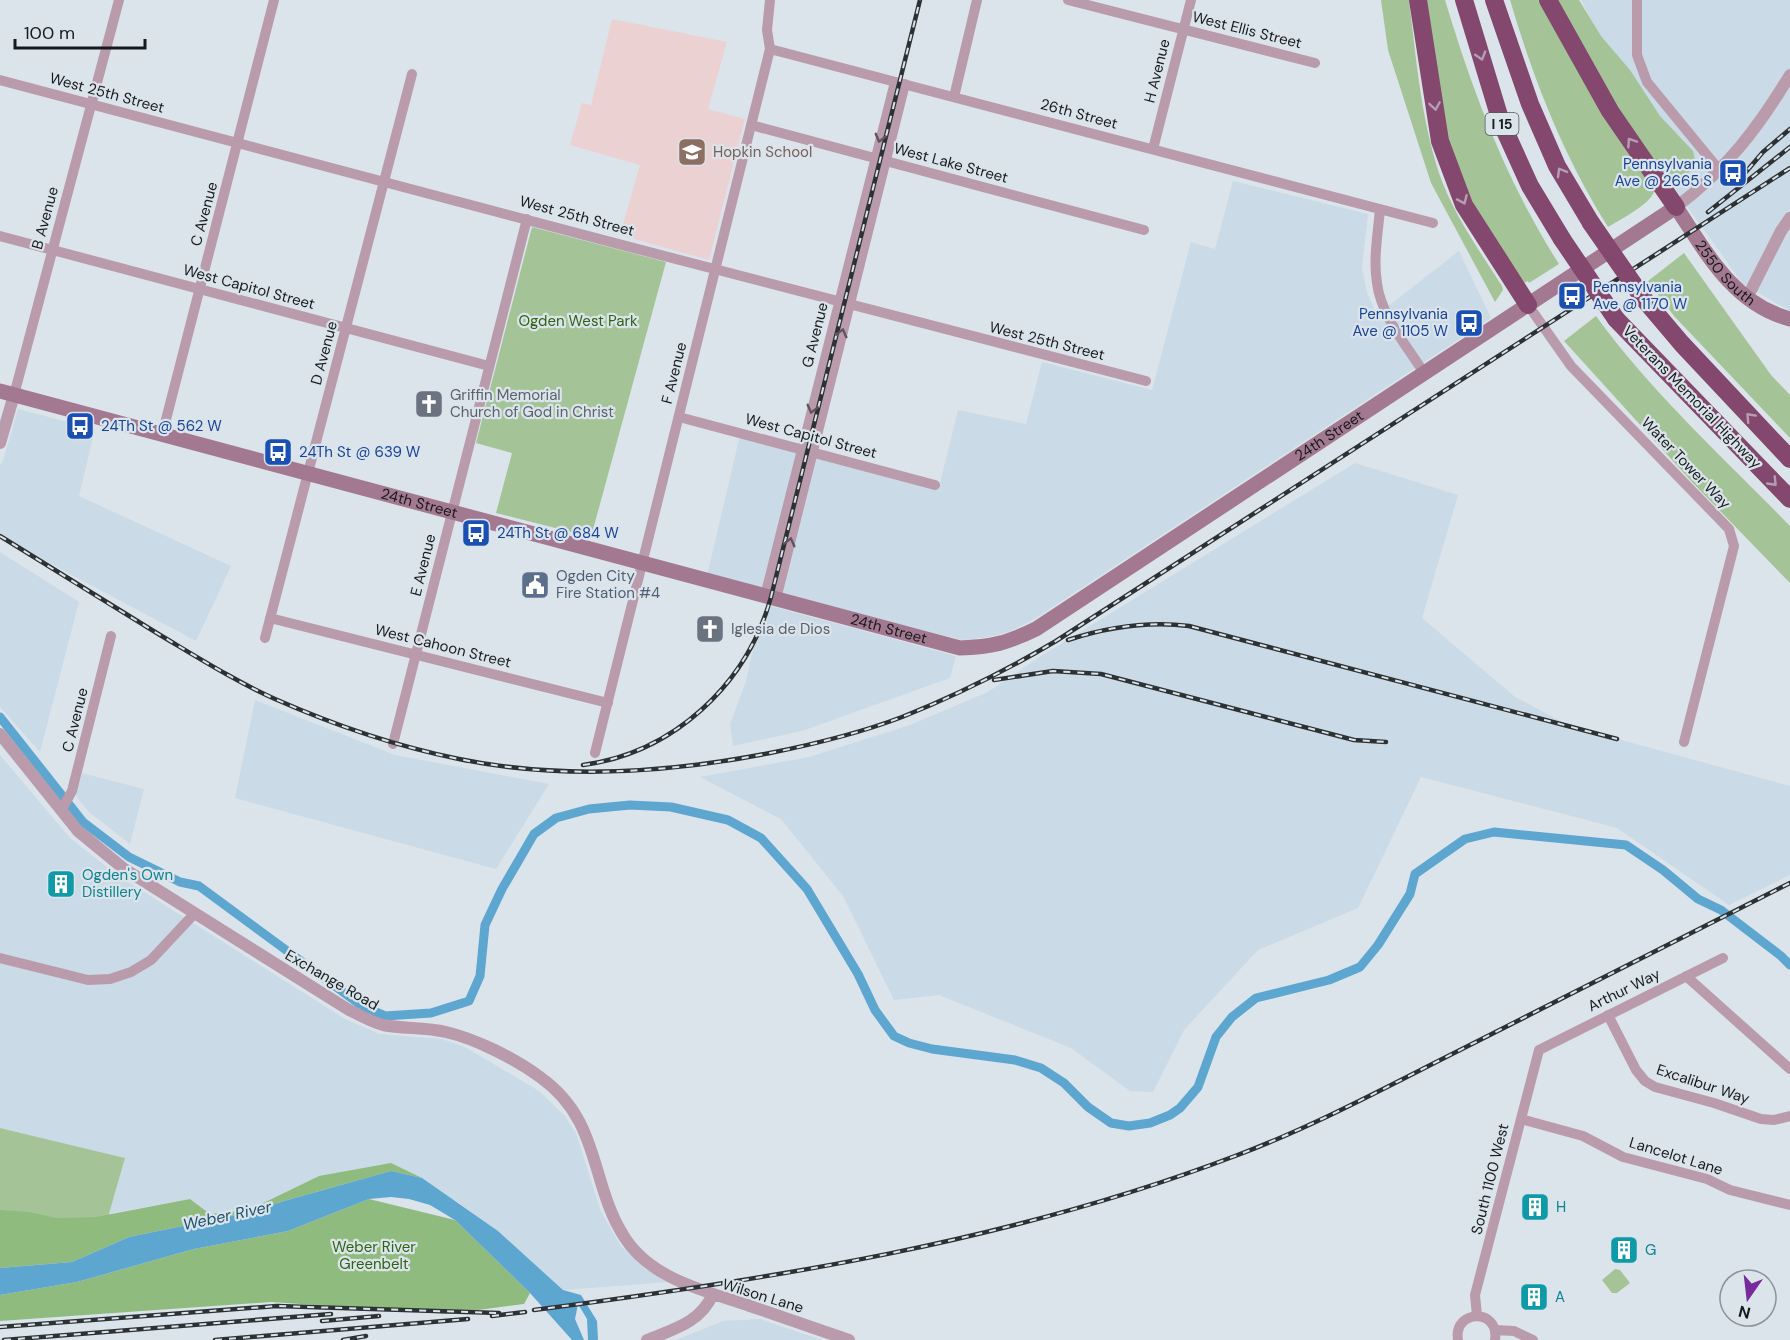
<svg xmlns="http://www.w3.org/2000/svg" width="1790" height="1340" font-family="'DM Sans',sans-serif">
<style>
.built{fill:#cadae6}
.education{fill:#ecd1d3}
.green{fill:#a4c498}
.forest{fill:#90bb7f}
.water{fill:#5da6cf}
.lines{fill:none;stroke-linecap:round;stroke-linejoin:round}
.canal{stroke:#5da6cf;stroke-width:9}
.minor{stroke:#b99bac;stroke-width:10}
.tertiary{stroke:#b99bac;stroke-width:12}
.secondary{stroke:#a37891;stroke-width:15}
.motorway{stroke:#84486e;stroke-width:18}
.rail-casing{stroke:#2c3133;stroke-width:4.5}
.rail{stroke:#dbe4eb;stroke-width:2;stroke-dasharray:7;stroke-linecap:butt}
.motorway-bridge{stroke:#84486e;stroke-width:18}
.oneway{stroke:#b49eb3}
.oneway2{stroke:#5f545d}
.labels{text-anchor:middle;stroke-width:4.5;stroke-linejoin:round;paint-order:stroke}
.shield{fill:#dbe4eb;stroke:#51575a;stroke-width:1.5}
.shield-label{font-size:14px;font-weight:bold;fill:#161a1c}
.street-label{font-size:15px;fill:#161a1c;stroke:#dbe4eb}
.education-label{font-size:15px;fill:#785e54;stroke:#dbe4eb;text-anchor:start}
.transit-label{font-size:15px;fill:#164399;stroke:#dbe4eb;text-anchor:start}
.park-label{font-size:15px;fill:#2e6311;stroke:#dbe4eb}
.worship-label{font-size:15px;fill:#5b616d;stroke:#dbe4eb;text-anchor:start}
.service-label{font-size:15px;fill:#4e5e75;stroke:#dbe4eb;text-anchor:start}
.culture-label{font-size:15px;fill:#0d838f;stroke:#dbe4eb;text-anchor:start}
.water-label{font-size:16px;font-style:italic;fill:#19526f;stroke:#dbe4eb}
</style>
<rect width="100%" height="100%" fill="#dbe4eb"/>
<path class="built" d="M1581 0H1790V311L1743 284 1678 194Z
M1233 181 1368 214 1362 268 1367 293 1377 315 1459 251 1491 318 1033 620 1009 632 988 637 962 640 707 576 740 435 940 483 958 410 1026 424 1042 362 1152 390 1191 242 1215 249Z
M18 409 95 429 79 496 231 566 196 641 36 556 0 534V465L3 461Z
M1355 463 1458 495 1422 618 1515 697 1570 726 1790 786V875L1729 905 1617 828 1421 777 1358 908 1258 950 1184 1030 1153 1092 1130 1091 1071 1048 939 995 894 1000 843 896 781 819 700 777 809 757 910 725 988 692 1038 658Z
M0 552 79 602 40 752 0 707Z
M767 605 956 656 950 678 802 731 733 746 730 724 746 681 758 626Z
M255 700 395 755 549 784 496 869 235 798Z
M0 755 70 838 117 875 345 1019 380 1034 442 1039 465 1047 539 1091 564 1115 576 1133 601 1212 621 1246 645 1269 670 1282 563 1290 498 1231 456 1201 319 1176 249 1210 210 1214 190 1199 109 1214 125 1158 0 1128Z
M82 773 144 789 130 844 89 812 76 796Z
M760 1319 822 1340H676L723 1321Z"/>
<path class="education" d="M612 19 727 42 708 109 745 119 709 260 620 235 640 165 570 145 582 103 591 105Z"/>
<path class="green" d="M1381 0H1409C1416 57 1421 118 1439 173 1453 214 1479 250 1502 286L1503 290 1495 302 1431 183 1388 50Z
M1423 0H1445C1473 93 1506 181 1559 264L1529 283 1528 281 1524 283 1483 229 1451 154Z
M1510 0H1543L1655 189C1653 203 1621 219 1608 227 1563 155 1534 81 1510 0Z
M1555 0H1579L1601 36 1630 70 1660 116 1693 151 1696 164 1693 170 1680 177 1679 174 1672 176V178L1662 175 1608 95Z
M532 227 666 262 591 537 496 513 512 453 476 443Z
M1684 253 1771 375 1790 395V438L1674 316 1648 281Z
M1596 316C1652 393 1724 458 1790 526V583L1692 482 1564 341Z
M0 1128 125 1158 109 1214 114 1243 0 1268Z
M1615 1269 1620 1270 1630 1283 1617 1293H1612L1602 1280Z"/>
<path class="forest" d="M391 1163 422 1178 391 1171 284 1201 251 1212 129 1237 72 1262 0 1268V1210L29 1212 57 1218 96 1217 190 1199 210 1214 249 1210 319 1176Z
M369 1199 455 1220 530 1293 524 1304 448 1314 271 1302 0 1321V1295L77 1282 194 1249 288 1231Z"/>
<path class="water" d="M391 1171 422 1178 498 1231 563 1290 581 1295 597 1321 598 1340H588L587 1319 578 1304 575 1319 584 1340H572L530 1293 455 1220 430 1205 409 1199 391 1197 369 1199 288 1231 194 1249 77 1282 0 1295V1268L72 1262 129 1237 251 1212 284 1201Z"/>
<g class="lines">
<path class="canal" d="M0 717 83 822 129 857 180 882 199 886 362 1006 385 1016 431 1013 469 1001 480 976 485 925 502 889 534 834 556 818 589 809 630 805 671 807 728 820 761 838 807 889 858 974 875 1010 894 1036 909 1043 932 1049 1015 1060 1041 1068 1064 1083 1088 1107 1111 1123 1129 1126 1150 1123 1170 1115 1180 1108 1198 1087 1216 1037 1232 1017 1256 998 1329 980 1360 967 1378 945 1410 894 1415 874 1465 839 1494 832 1626 845 1663 870 1698 899 1721 910 1781 956 1790 965"/>
<path class="minor" d="M1068 0 1315 63
M1637 0V55L1647 82 1720 171
M770 49 1433 223
M0 80C382 181 763 284 1146 381
M954 97 977 0
M751 125 1144 230
M1153 149 1191 0
M1380 209C1378 233 1373 259 1377 283 1381 316 1407 346 1424 373
M0 236 489 366
M1528 305 1571 366 1729 529 1734 546 1684 742
M14 395 119 0
M679 417 935 485
M162 435 274 0
M765 596 895 82
M776 599 905 84
M270 618 608 703
M265 638 412 74
M393 744 527 219
M595 753 770 49 767 30 770 0
M62 809 72 791 111 636
M0 958 88 980 110 979 131 972 151 960 195 913
M1686 976 1790 1069
M1608 1015 1636 1070 1645 1081 1655 1087 1714 1103 1761 1119 1774 1120 1790 1116
M1521 1119 1583 1136 1623 1157 1707 1179 1730 1190 1790 1205
M1477 1316 1475 1295 1539 1050 1723 958
M1496 1330 1514 1331 1533 1340
M1458 1340C1453 1309 1500 1308 1495 1340"/>
<path class="tertiary" d="M1676 207C1726 170 1758 128 1790 75
M1747 298 1781 231 1790 218
M0 443 14 395
M0 734 78 831 123 868 349 1010C360 1015 371 1022 383 1025 403 1029 425 1027 446 1032 476 1039 514 1058 540 1077 602 1121 589 1183 625 1238 652 1280 707 1291 750 1306 783 1317 816 1329 849 1340
M647 1340C674 1329 700 1323 713 1294"/>
<path class="secondary" id="s1" d="M0 391 960 648C992 647 1007 643 1036 629L1676 207C1706 252 1733 304 1790 319"/>
<path class="motorway" d="M1418 0 1440 141 1464 205 1528 305
M1464 0 1501 122 1530 186 1562 239
M1494 0 1530 104 1557 166 1591 223
M1548 0 1610 111 1676 207
M1643 298 1682 344 1790 459
M1616 319 1790 499"/>
<g class="rail-casing">
<path id="rail" d="M1739 180 1763 152 1790 129
M1708 212 1790 147
M0 536C53 569 106 602 160 635 197 657 235 681 275 699 334 725 395 746 459 759 562 780 668 773 770 753 815 744 860 733 902 717 955 696 1007 670 1056 641L1790 168
M1068 640C1108 627 1147 621 1189 626L1617 739
M994 680 1053 671 1101 674 1354 740 1386 742
M583 765C673 753 747 685 771 597L920 0
M534 1310C772 1279 1009 1242 1235 1156 1315 1126 1390 1085 1466 1047 1574 992 1682 938 1790 883
M492 1316 525 1312
M322 1321 379 1316
M0 1327 277 1306 499 1313
M4 1340 331 1314
M215 1340 468 1319
M343 1340 366 1336"/>
</g>
<use href="#rail" class="rail"/>
<path class="motorway-bridge" d="M1591 223 1643 298
M1562 239 1616 319"/>
</g>
<defs><path id="oneway-chevron" d="M-2-3.5L2.5 0L-2 3.5" fill="none" stroke-width="1.6" stroke-linecap="round" stroke-linejoin="round" transform="scale(1.5)"/></defs>
<g class="oneway">
<use href="#oneway-chevron" transform="translate(1481 56) rotate(73)"/>
<use href="#oneway-chevron" transform="translate(1435 106) rotate(81)"/>
<use href="#oneway-chevron" transform="translate(1631 142) rotate(-124)"/>
<use href="#oneway-chevron" transform="translate(1561 172) rotate(-120)"/>
<use href="#oneway-chevron" transform="translate(1463 200) rotate(66)"/>
<use href="#oneway-chevron" transform="translate(1750 417) rotate(-133)"/>
<use href="#oneway-chevron" transform="translate(1773 482) rotate(46)"/>
</g>
<g class="oneway2">
<use href="#oneway-chevron" transform="translate(880 138) rotate(105)"/>
<use href="#oneway-chevron" transform="translate(842 333) rotate(-76)"/>
<use href="#oneway-chevron" transform="translate(812 409) rotate(104)"/>
<use href="#oneway-chevron" transform="translate(790 542) rotate(-76)"/>
</g>
<defs>
<g id="school-square" transform="scale(1.5)"><rect x="-9" y="-9" width="18" height="18" rx="4" fill="#8d6e63" stroke="#dbe4eb"/><path d="M0-5L7-2L0 1L-7-2ZM-4 1L0 2.5L4 1V4Q0 6-4 4Z" fill="#fff"/></g>
<g id="bus-square" transform="scale(1.5)"><rect x="-9" y="-9" width="18" height="18" rx="4" fill="#1a4fb4" stroke="#dbe4eb"/><path d="M-5-6H5V4H4V6H2V4H-2V6H-4V4H-5ZM-3.5-4V0h7V-4ZM-3.5 1.2v1.5H-2V1.2ZM2 1.2v1.5H3.5V1.2Z" fill="#fff"/></g>
<g id="church-square" transform="scale(1.5)"><rect x="-9" y="-9" width="18" height="18" rx="4" fill="#6b7280" stroke="#dbe4eb"/><path d="M-1.2-6h2.4v3.5h3.3v2.4h-3.3V6h-2.4V-.1h-3.3v-2.4h3.3Z" fill="#fff"/></g>
<g id="civic-square" transform="scale(1.5)"><rect x="-9" y="-9" width="18" height="18" rx="4" fill="#5c6f8a" stroke="#dbe4eb"/><path d="M-.6-6.5H3V-4.5H.6V-3L4-1V1h2V6H-6V1h2V-1L-.6-3ZM-1.2 2.5V6h2.4V2.5Z" fill="#fff"/></g>
<g id="building-square" transform="scale(1.5)"><rect x="-9" y="-9" width="18" height="18" rx="4" fill="#0f9aa8" stroke="#dbe4eb"/><path d="M-4-6H4V6H1V3H-1V6H-4ZM-2.5-4.3h1.7v1.8h-1.7ZM.8-4.3h1.7v1.8H.8ZM-2.5-1h1.7V.8h-1.7ZM.8-1h1.7V.8H.8Z" fill="#fff"/></g>
</defs>
<g fill-rule="evenodd">
<use href="#school-square" x="692" y="152"/>
<use href="#bus-square" x="1733" y="173"/>
<use href="#bus-square" x="1572" y="296"/>
<use href="#bus-square" x="1469" y="323"/>
<use href="#church-square" x="429" y="404"/>
<use href="#bus-square" x="80" y="426"/>
<use href="#bus-square" x="278" y="452"/>
<use href="#bus-square" x="476" y="533"/>
<use href="#civic-square" x="535" y="585"/>
<use href="#church-square" x="710" y="629"/>
<use href="#building-square" x="61" y="884"/>
<use href="#building-square" x="1535" y="1207"/>
<use href="#building-square" x="1624" y="1250"/>
<use href="#building-square" x="1534" y="1297"/>
</g>
<g class="labels">
<rect class="shield" x="1485.5" y="113" width="33" height="22" rx="4.5"/>
<g class="shield-label">
<text x="1502" y="129">I 15</text>
</g>
<g class="street-label">
<text transform="translate(1247 30) rotate(14)" y="5">West Ellis Street</text>
<text transform="translate(1157 71) rotate(-76)" y="5">H Avenue</text>
<text transform="translate(107 93) rotate(15)" y="5">West 25th Street</text>
<text transform="translate(1079 114) rotate(15)" y="5">26th Street</text>
<text transform="translate(951 163) rotate(15)" y="5">West Lake Street</text>
<text transform="translate(204 214) rotate(-75)" y="5">C Avenue</text>
<text transform="translate(577 216) rotate(15)" y="5">West 25th Street</text>
<text transform="translate(45 218) rotate(-75)" y="5">B Avenue</text>
<text dy="5" stroke="none"><textPath href="#s1" startOffset="1922">2550 South</textPath></text>
<text transform="translate(249 287) rotate(15)" y="5">West Capitol Street</text>
<text transform="translate(815 335) rotate(-76)" y="5">G Avenue</text>
<text transform="translate(1047 341) rotate(14)" y="5">West 25th Street</text>
<text transform="translate(324 353) rotate(-75)" y="5">D Avenue</text>
<text transform="translate(674 373) rotate(-76)" y="5">F Avenue</text>
<text transform="translate(1692 397) rotate(46)" y="5">Veterans Memorial Highway</text>
<text transform="translate(811 436) rotate(15)" y="5">West Capitol Street</text>
<text dy="5" stroke="none"><textPath href="#s1" startOffset="1424">24th Street</textPath></text>
<text transform="translate(1686 463) rotate(46)" y="5">Water Tower Way</text>
<text dy="5" stroke="none"><textPath href="#s1" startOffset="434">24th Street</textPath></text>
<text transform="translate(423 565) rotate(-76)" y="5">E Avenue</text>
<text dy="5" stroke="none"><textPath href="#s1" startOffset="920">24th Street</textPath></text>
<text transform="translate(443 646) rotate(14)" y="5">West Cahoon Street</text>
<text transform="translate(75 720) rotate(-76)" y="5">C Avenue</text>
<text transform="translate(332 980) rotate(30)" y="5">Exchange Road</text>
<text transform="translate(1624 990) rotate(-26)" y="5">Arthur Way</text>
<text transform="translate(1703 1084) rotate(18)" y="5">Excalibur Way</text>
<text transform="translate(1676 1156) rotate(17)" y="5">Lancelot Lane</text>
<text transform="translate(1490 1179) rotate(-76)" y="5">South 1100 West</text>
<text transform="translate(763 1296) rotate(17)" y="5">Wilson Lane</text>
</g>
<g class="education-label">
<text x="713" y="157">Hopkin School</text>
</g>
<g class="transit-label">
<text x="1712" y="169" text-anchor="end">Pennsylvania<tspan x="1712" dy="17">Ave @ 2665 S</tspan></text>
<text x="1593" y="292">Pennsylvania<tspan x="1593" dy="17">Ave @ 1170 W</tspan></text>
<text x="1448" y="319" text-anchor="end">Pennsylvania<tspan x="1448" dy="17">Ave @ 1105 W</tspan></text>
<text x="101" y="431">24Th St @ 562 W</text>
<text x="299" y="457">24Th St @ 639 W</text>
<text x="497" y="538">24Th St @ 684 W</text>
</g>
<g class="park-label">
<text x="578" y="326">Ogden West Park</text>
<text x="374" y="1252">Weber River<tspan x="374" dy="17">Greenbelt</tspan></text>
</g>
<g class="worship-label">
<text x="450" y="400">Griffin Memorial<tspan x="450" dy="17">Church of God in Christ</tspan></text>
<text x="731" y="634">Iglesia de Dios</text>
</g>
<g class="service-label">
<text x="556" y="581">Ogden City<tspan x="556" dy="17">Fire Station #4</tspan></text>
</g>
<g class="culture-label">
<text x="82" y="880">Ogden's Own<tspan x="82" dy="17">Distillery</tspan></text>
<text x="1556" y="1212">H</text>
<text x="1645" y="1255">G</text>
<text x="1555" y="1302">A</text>
</g>
<g class="water-label">
<text transform="translate(227 1215) rotate(-12)" y="6">Weber River</text>
</g>
</g>
<g transform="translate(1748 1298) rotate(194)"><circle r="28" fill="#dbe4eb" stroke="#8c9398" stroke-width="1.5"/>
<path d="M0-4.5L10 22L0 15L-10 22Z" fill="#762a9c"/>
<text y="-9" font-size="16" font-weight="bold" text-anchor="middle" fill="#161a1c">N</text>
</g>
<path d="M15 39v9h130v-9" fill="none" stroke="#161a1c" stroke-width="3"/>
<text x="24" y="39" font-size="18" fill="#161a1c" stroke="#dbe4eb" stroke-width="4.5" paint-order="stroke">100 m</text>
</svg>
